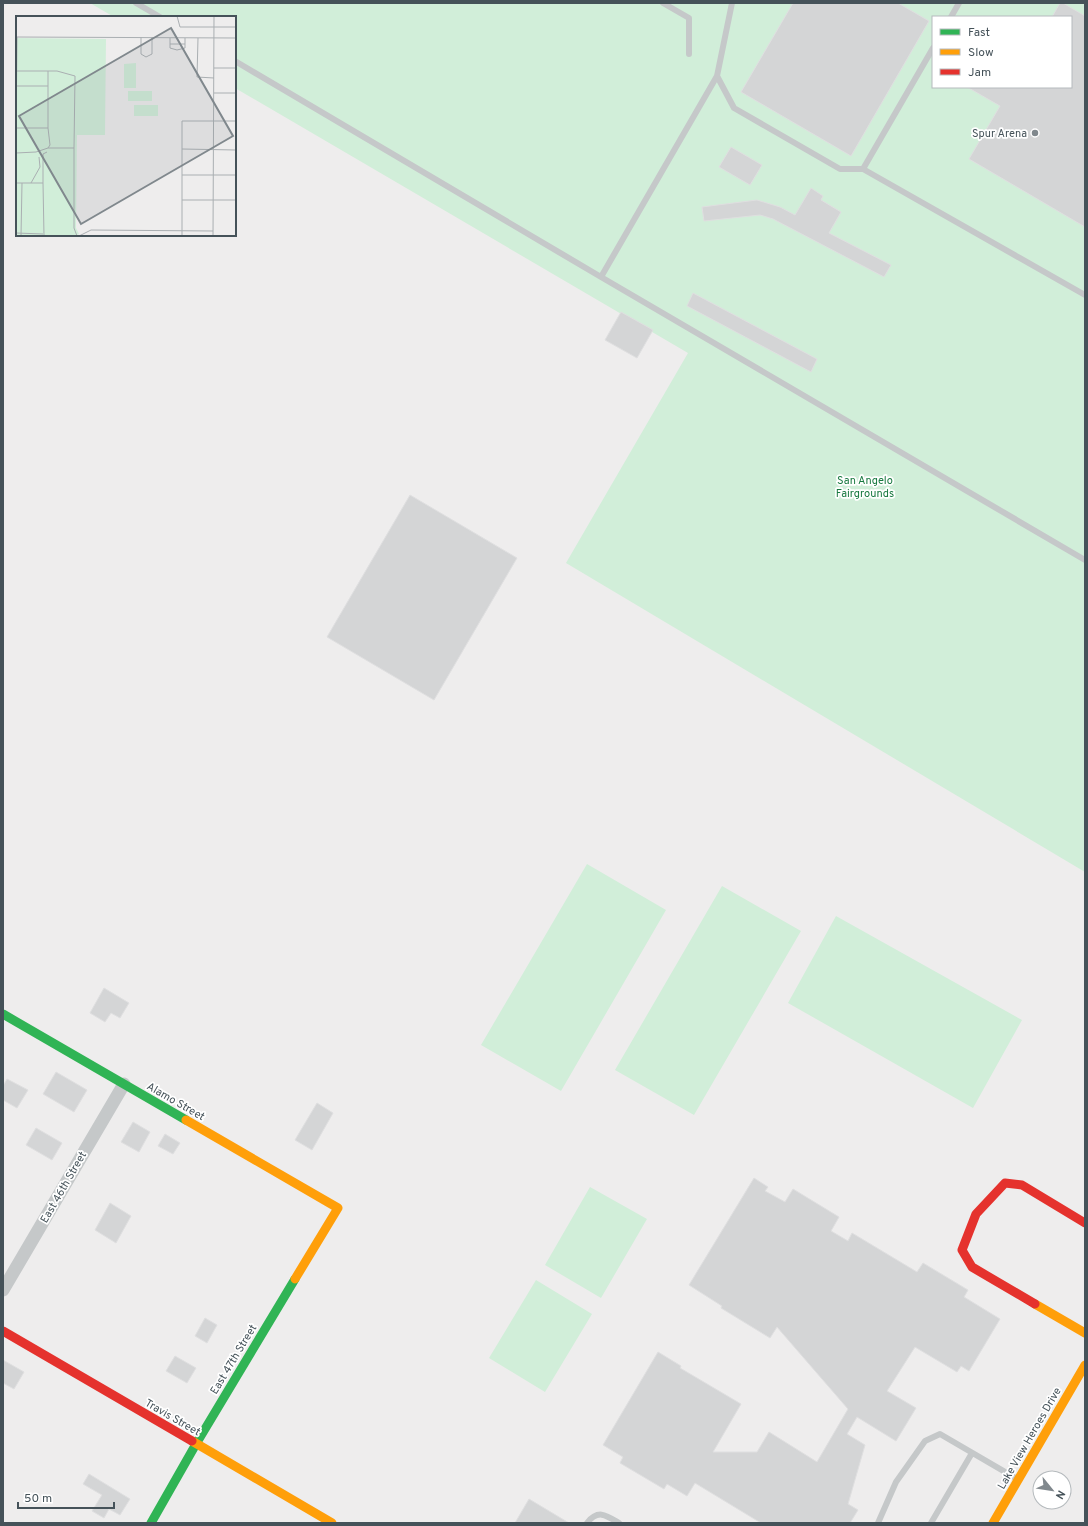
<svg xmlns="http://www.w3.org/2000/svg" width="1088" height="1526" font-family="Overpass,sans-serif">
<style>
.green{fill:#d1eed9;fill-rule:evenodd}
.building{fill:#d4d5d6;stroke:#dfdfe0}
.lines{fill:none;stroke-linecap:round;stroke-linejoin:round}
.lane{stroke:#c5c8c9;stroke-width:6}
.street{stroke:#c5c8c9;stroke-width:13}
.fast{stroke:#30b455;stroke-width:9}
.slow{stroke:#ff9f0a;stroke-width:9}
.jam{stroke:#e5322d;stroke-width:9}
.poi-dot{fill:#80888d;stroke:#fff;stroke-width:1.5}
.labels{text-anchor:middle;stroke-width:3.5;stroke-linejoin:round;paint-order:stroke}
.poi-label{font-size:11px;fill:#455259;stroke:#fff;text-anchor:end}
.park-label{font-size:11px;fill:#17793f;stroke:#fff}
.street-label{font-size:11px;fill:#455259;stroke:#fff}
.inset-road{fill:none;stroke:#aaafb2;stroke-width:1}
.view{fill:#80888d;fill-opacity:0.15;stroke:#80888d;stroke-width:2}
.inset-edge{fill:none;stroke:#455259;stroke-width:2}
</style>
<rect width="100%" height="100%" fill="#eeeded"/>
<path class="green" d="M90 3H1085V872L566 563 688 353 235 88V17H114ZM933 17H1071V87H933Z
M587 864 666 910 561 1091 481 1045Z
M722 886 801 931 694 1115 615 1070Z
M836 916 1022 1020 973 1108 788 1003Z
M590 1187 647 1219 601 1298 545 1265Z
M536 1280 592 1314 545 1392 489 1358Z"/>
<path class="building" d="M793 3H898L929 21 851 156 741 92Z
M1060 3H1063L1085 16V227L969 159 1000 106 967 87H1071V17H1052Z
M731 147 762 165 750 185 719 167Z
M811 188 823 196 821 200 841 212 829 233 891 265 884 277 773 219 760 215 704 221 702 207 757 200 780 207 795 215Z
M693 293 817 359 811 372 687 306Z
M621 312 653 330 637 358 605 340Z
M410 495 517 558 434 700 327 637Z
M104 988 129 1003 120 1018 111 1013 105 1022 90 1013Z
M56 1072 87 1090 74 1112 43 1094Z
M7 1079 28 1090 17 1108 3 1100V1086Z
M317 1103 333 1113 312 1150 295 1140Z
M133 1122 150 1132 139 1152 121 1142Z
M36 1128 62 1143 52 1160 26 1145Z
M165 1134 180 1143 173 1154 158 1146Z
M754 1178 768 1187 765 1191 785 1202 793 1189 839 1217 831 1231 848 1241 852 1233 917 1272 923 1263 968 1290 964 1297 1000 1319 969 1371 961 1366 957 1372 915 1347 887 1391 916 1408 896 1441 857 1417 847 1434 865 1445 848 1504 858 1510 850 1523H761L695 1483 687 1496 667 1484 664 1489 620 1463 623 1457 603 1445 658 1352 681 1366 680 1368 741 1404 713 1452H757L769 1432 817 1462 848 1409 777 1327 770 1338 721 1308 722 1306 689 1285Z
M110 1203 131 1216 116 1243 95 1230Z
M205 1318 217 1325 207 1343 195 1336Z
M175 1356 196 1368 187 1383 166 1371Z
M3 1360 24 1372 14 1389 3 1383Z
M89 1474 130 1499 120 1515 109 1509 104 1518 92 1511 102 1495 83 1484Z
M529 1499 569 1523H515Z"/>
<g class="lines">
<path class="lane" d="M136 3 160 17
M663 3 689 18V54
M732 3 717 76 601 277 1085 560
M951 17 959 3
M933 48 863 169 1085 295
M235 61 601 277
M717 76 734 108 840 169H863
M587 1523C598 1509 606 1515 619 1523
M878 1523 896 1482 925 1441 940 1434 1017 1479
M931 1523 972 1453"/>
<path class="street" d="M3 1290 124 1084"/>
<path class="fast" d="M3 1014 186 1120
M151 1523 196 1444 295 1279"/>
<path class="slow" d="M186 1120 338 1208 295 1279
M1035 1304 1085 1333
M192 1441 332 1523
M993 1523 1085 1365"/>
<path class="jam" d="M1035 1304 972 1267 962 1250 976 1214 1005 1183 1022 1185 1085 1223
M3 1331 192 1441"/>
</g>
<circle class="poi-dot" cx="1035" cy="133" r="4"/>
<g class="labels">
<g class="poi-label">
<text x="1027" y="137">Spur Arena</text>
</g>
<g class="park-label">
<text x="865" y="484">San Angelo<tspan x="865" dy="13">Fairgrounds</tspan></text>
</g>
<g class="street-label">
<text transform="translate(176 1101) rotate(30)" y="4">Alamo Street</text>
<text transform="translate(63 1187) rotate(-60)" y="4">East 46th Street</text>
<text transform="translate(233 1359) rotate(-59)" y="4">East 47th Street</text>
<text transform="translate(173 1417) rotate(30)" y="4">Travis Street</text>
<text transform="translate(1029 1438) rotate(-60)" y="4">Lake View Heroes Drive</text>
</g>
</g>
<g transform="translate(16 16)">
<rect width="220" height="220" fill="#eeeded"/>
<path d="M0 22 90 23 89 119H61L60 212 63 218 59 220H0ZM120 47V72H108V48ZM112 75H136V85H112ZM118 89H142V100H118Z" fill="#d1eed9"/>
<path class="inset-road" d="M161 0 164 11H220M0 21 220 22M125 21V38L130 41 136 38V21M154 22V32L161 34 169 32V22M182 22 181 61 198 62M154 28H169M198 52H220M0 55H41L59 60 58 132H32L20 136 0 137V116M1 70H32V55M198 77H220M0 112H32V70M0 116 1 21M32 132 34 129 32 112M58 132V212L61 220M166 133 220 134M166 159H220M0 167H6L5 220M6 167H27L28 220M15 167 24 151 23 141M27 167V138L31 136M166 184H220M0 217 27 218M63 220 75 214 197 215M166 220V105H220M197 220 198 0"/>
<path class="view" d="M155 12 217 120 65 208 3 100Z"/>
<rect width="220" height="220" class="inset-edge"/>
</g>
<rect width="1088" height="1526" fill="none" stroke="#455259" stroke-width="8"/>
<rect x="932" y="16" width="140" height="72" fill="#ffffff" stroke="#b5babd"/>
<rect x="940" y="29" width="20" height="6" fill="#30b455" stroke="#b5babd"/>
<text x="968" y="36" font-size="12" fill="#455259">Fast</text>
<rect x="940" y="49" width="20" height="6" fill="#ff9f0a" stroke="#b5babd"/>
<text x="968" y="56" font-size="12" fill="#455259">Slow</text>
<rect x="940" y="69" width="20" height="6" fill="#e5322d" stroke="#b5babd"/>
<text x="968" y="76" font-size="12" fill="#455259">Jam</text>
<g transform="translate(1052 1490) rotate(120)"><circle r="19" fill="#ffffff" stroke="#b5babd"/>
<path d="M0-3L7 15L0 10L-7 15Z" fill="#80888d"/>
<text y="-6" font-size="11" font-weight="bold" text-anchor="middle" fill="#455259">N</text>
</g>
<path d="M18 1502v6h96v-6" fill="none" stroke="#455259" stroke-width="2"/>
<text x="24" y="1502" font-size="12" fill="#455259" stroke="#ffffff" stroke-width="3" paint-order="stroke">50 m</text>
</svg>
